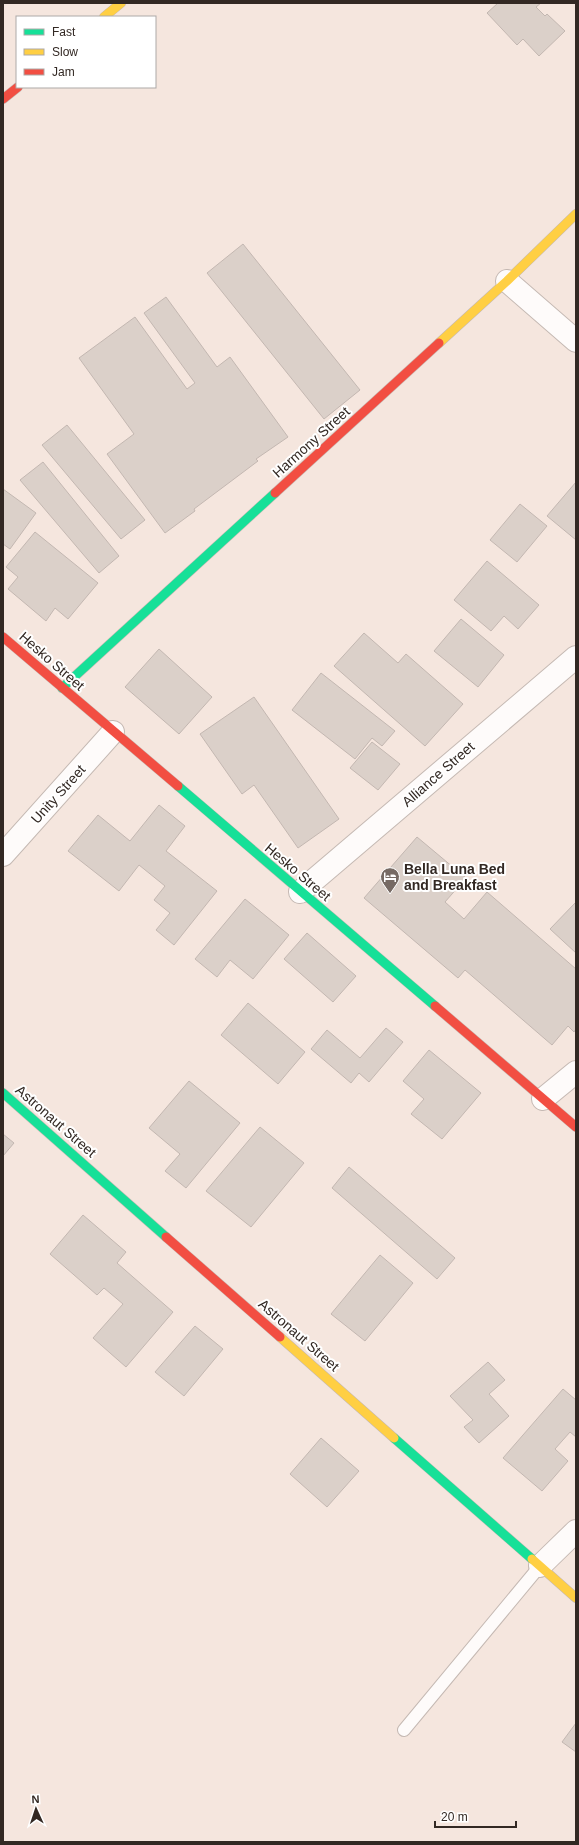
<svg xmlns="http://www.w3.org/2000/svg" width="579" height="1845" font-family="Helvetica,sans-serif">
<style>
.building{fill:#dbd0c9;stroke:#c3b7b1}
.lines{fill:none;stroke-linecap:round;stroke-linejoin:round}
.lane-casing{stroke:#c5b9b3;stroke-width:14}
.street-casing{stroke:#c5b9b3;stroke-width:24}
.fast-casing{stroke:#c5b9b3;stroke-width:10}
.slow-casing{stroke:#c5b9b3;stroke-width:10}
.jam-casing{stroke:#c5b9b3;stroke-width:10}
.lane{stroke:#fefbfa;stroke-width:12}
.street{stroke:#fefbfa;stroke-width:22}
.fast{stroke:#16e098;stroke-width:9}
.slow{stroke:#ffcf43;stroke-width:9}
.jam{stroke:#f24e42;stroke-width:9}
.labels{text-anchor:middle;stroke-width:4;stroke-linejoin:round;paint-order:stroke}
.street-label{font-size:14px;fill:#322823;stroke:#fff}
.poi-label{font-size:14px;font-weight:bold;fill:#322823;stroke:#fff;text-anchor:start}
</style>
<rect width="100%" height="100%" fill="#f5e6de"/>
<path class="building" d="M498 3H541L536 7 545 16 547 14 565 31 539 56 523 39 517 45 487 13Z
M243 244 360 390 324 419 207 273Z
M166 297 217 367 230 357 288 437 256 459 258 461 194 509 195 511 165 533 107 454 134 434 79 358 135 317 187 389 195 383 144 313Z
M67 425 145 520 121 539 42 445Z
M43 462 119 556 99 573 20 480Z
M576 482V540L547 516Z
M3 489 36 513 10 549 3 544Z
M520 504 547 526 517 562 490 540Z
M35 532 98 583 68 619 55 608 46 621 8 589 18 577 6 567Z
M487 561 539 605 518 629 504 616 491 631 454 600Z
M461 619 504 655 478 687 434 651Z
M364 633 398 663 406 654 463 704 425 746 334 666Z
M159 649 212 697 179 734 125 687Z
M321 673 395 731 382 746 372 738 355 759 292 710Z
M254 697 339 819 298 848 254 785 242 794 200 734Z
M372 742 400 764 378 790 350 768Z
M159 805 185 826 166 851 217 891 174 945 156 930 170 913 154 900 165 886 139 865 119 891 68 851 98 815 130 841Z
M417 837 466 878 445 902 464 919 487 892 576 969V1029L574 1032 568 1026 552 1045 465 970 458 978 364 898Z
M245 899 289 935 253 979 230 960 217 977 195 959Z
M576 902V953L550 929Z
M307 933 356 976 333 1002 284 959Z
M248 1003 305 1052 278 1084 221 1035Z
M386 1028 403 1042 369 1082 359 1073 351 1083 311 1049 327 1030 360 1058Z
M429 1050 481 1093 442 1139 411 1114 424 1099 403 1081Z
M189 1081 240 1123 186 1188 165 1171 180 1154 149 1128Z
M260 1127 304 1163 251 1227 206 1191Z
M3 1134 14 1143 3 1156Z
M349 1167 455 1258 437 1279 332 1188Z
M83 1215 126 1252 117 1263 173 1312 126 1367 93 1338 123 1304 104 1288 97 1295 50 1254Z
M380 1255 413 1283 365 1341 331 1314Z
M195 1326 223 1349 184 1396 155 1372Z
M488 1362 505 1380 489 1394 509 1416 479 1443 464 1427 473 1420 450 1396Z
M563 1389 576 1400V1437L570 1432 555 1449 568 1461 542 1491 503 1458Z
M321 1438 359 1471 327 1507 290 1474Z
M576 1723V1752L562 1742Z"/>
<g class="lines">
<g class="lane-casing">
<path id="lane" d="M404 1730 540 1566"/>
</g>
<g class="street-casing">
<path id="street" d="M507 281 576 341
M3 855 113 732
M300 892 576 657
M543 1099 576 1072
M540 1566 576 1531"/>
</g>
<g class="fast-casing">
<path id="fast" d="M62 688 275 493
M178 786 435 1006
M3 1093 166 1237
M394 1438 532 1559"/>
</g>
<g class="slow-casing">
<path id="slow" d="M104 17 121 3
M439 343 507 281 576 214
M280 1337 394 1438
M532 1559 576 1598"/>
</g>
<g class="jam-casing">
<path id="jam" d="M3 99 18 87
M275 493 439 343
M3 637 178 786
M435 1006 576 1127
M166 1237 280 1337"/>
</g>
<use href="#lane" class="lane"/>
<use href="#street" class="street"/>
<use href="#fast" class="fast"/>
<use href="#slow" class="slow"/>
<use href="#jam" class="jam"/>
</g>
<defs>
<g id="hotel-pin" transform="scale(1)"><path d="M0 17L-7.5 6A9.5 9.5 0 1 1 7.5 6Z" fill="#766a64" stroke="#fff"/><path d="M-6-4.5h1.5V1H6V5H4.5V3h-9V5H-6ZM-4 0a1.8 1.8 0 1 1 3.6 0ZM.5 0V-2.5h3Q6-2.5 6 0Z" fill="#fff"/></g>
</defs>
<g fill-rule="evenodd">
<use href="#hotel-pin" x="390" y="877"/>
</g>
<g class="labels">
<g class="street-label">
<text transform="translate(311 442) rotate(-42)" y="5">Harmony Street</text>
<text transform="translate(52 661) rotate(41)" y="5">Hesko Street</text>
<text transform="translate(438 774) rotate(-41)" y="5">Alliance Street</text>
<text transform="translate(58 794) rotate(-48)" y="5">Unity Street</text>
<text transform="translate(298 872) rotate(40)" y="5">Hesko Street</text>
<text transform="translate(56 1121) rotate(41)" y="5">Astronaut Street</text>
<text transform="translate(299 1335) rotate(41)" y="5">Astronaut Street</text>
</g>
<g class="poi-label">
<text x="404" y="874">Bella Luna Bed<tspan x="404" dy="16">and Breakfast</tspan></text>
</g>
</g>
<rect width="579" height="1845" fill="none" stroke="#322823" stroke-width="8"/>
<rect x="16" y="16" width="140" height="72" fill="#ffffff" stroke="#ada9a7"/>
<rect x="24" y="29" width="20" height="6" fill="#16e098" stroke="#ada9a7"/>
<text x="52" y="36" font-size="12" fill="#322823">Fast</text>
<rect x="24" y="49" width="20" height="6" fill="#ffcf43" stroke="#ada9a7"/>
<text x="52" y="56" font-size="12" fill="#322823">Slow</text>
<rect x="24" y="69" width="20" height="6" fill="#f24e42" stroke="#ada9a7"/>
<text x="52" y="76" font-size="12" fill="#322823">Jam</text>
<g transform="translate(36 1809) rotate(357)" stroke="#ffffff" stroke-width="3" paint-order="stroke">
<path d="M0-3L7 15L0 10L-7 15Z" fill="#322823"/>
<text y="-6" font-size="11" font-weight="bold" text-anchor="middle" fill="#322823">N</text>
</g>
<path d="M435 1821v6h81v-6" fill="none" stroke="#322823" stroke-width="2"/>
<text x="441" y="1821" font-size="12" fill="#322823" stroke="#ffffff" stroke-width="3" paint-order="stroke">20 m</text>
</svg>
